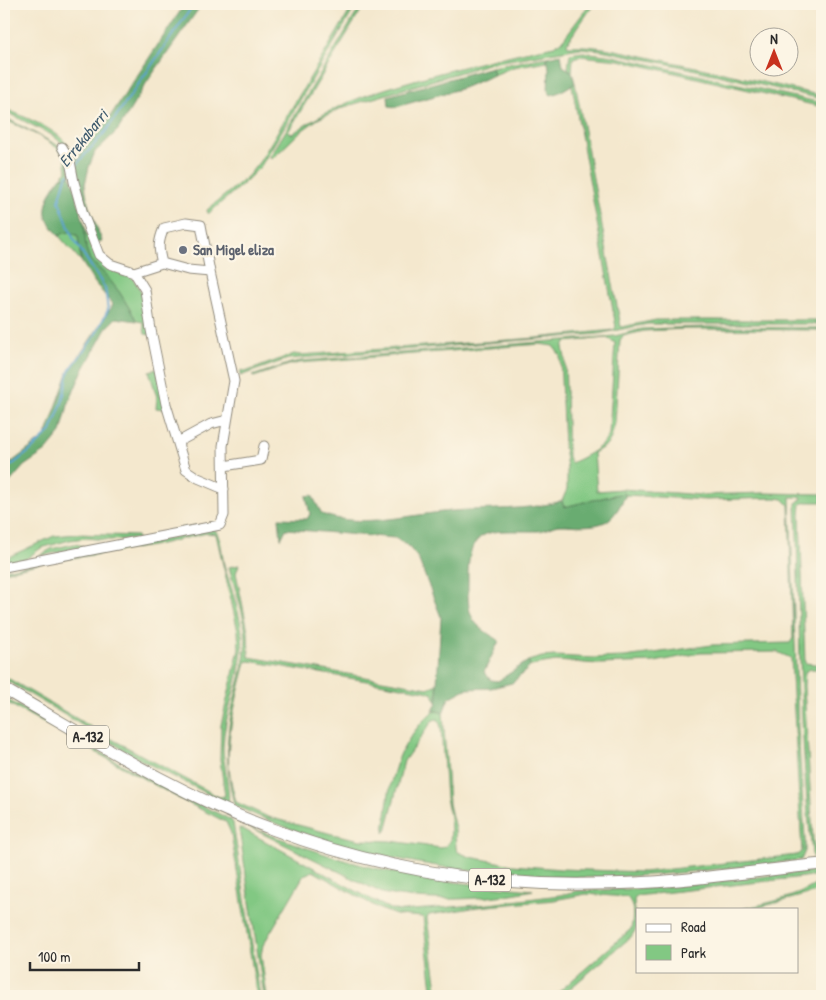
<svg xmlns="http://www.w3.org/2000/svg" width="826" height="1000" font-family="'Patrick Hand',sans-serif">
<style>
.green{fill:#82c883;stroke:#567a57;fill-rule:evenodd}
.forest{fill:#69ac71;stroke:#4a6c4e}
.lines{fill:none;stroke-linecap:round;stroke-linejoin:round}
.stream{stroke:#5ca3d2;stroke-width:2}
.minor-casing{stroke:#908a7c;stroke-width:11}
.major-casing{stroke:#908a7c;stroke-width:13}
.minor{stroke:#fff;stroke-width:9}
.major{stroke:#fff;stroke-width:11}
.worship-dot{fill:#6b7280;stroke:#fcf5e5;stroke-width:2}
.labels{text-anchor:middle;stroke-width:4.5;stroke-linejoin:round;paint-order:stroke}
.shield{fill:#fcf5e5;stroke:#6a6863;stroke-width:1}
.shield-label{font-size:14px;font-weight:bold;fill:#2b2b2b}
.worship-label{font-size:15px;font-weight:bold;fill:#5b616d;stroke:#fcf5e5;text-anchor:start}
.water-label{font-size:16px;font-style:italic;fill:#3f5b6e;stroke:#fcf5e5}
</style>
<rect width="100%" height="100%" fill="#fcf5e5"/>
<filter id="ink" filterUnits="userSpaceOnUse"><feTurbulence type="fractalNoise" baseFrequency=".02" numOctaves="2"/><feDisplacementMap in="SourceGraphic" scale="10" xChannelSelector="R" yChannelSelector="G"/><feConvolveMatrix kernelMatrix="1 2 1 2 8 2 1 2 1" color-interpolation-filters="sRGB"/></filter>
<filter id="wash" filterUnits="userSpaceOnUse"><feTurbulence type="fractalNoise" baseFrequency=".0096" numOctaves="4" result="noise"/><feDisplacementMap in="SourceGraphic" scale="20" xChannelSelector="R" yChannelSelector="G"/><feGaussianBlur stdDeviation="1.12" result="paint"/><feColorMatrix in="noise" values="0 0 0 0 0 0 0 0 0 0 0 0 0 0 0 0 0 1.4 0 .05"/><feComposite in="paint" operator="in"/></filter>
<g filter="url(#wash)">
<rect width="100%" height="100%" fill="#f4e8ce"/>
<path class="green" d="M354 4H357L261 166 245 182 208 214 207 210 248 176 260 161Z
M362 4H365L288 132 292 134C337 102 379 90 432 75 473 64 513 54 554 46L562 41 590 4H594L567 43 568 46C600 44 631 54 662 60 716 71 769 83 822 96V99L683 67 601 50 580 48 491 63 344 107 318 119 300 132 272 159 270 157Z
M583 52 613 56 822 103V107L619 60 580 56 573 58 572 72 568 68 570 54Z
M547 57V61L513 67 494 75 492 67Z
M575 83 621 327 656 320H822V324H648L598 334 288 359 240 376 241 370 245 372 294 354 300 355 536 338 613 330 616 327 572 85Z
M4 108C21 116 52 127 64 141 70 147 71 156 79 159L76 166 64 145 52 135 4 111Z
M4 117 59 146 67 157 71 176 61 177 67 171C66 166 66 160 64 156 56 141 19 127 4 119Z
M84 223C89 239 92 261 110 267 117 270 127 272 131 277 146 292 147 315 151 335L145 334 143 322 137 321 120 293 106 275 90 260 86 248Z
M65 232H72L78 236 81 261 59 236Z
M706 327 822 328V330L685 329 644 331 623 336 620 340 615 423 611 438 607 445 594 453 597 491 622 489 701 495 763 493 822 494V502H806L801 504 800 515 805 663 822 665V669H810L805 672 804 686 813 839 815 852 818 854H822V857L814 858 812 854C799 738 800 620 796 503L802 499 801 497H790L798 731 805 839V851L801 860C737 867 673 875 609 877 487 881 345 859 234 805 227 772 225 747 231 714 236 689 246 664 246 638 245 614 235 590 229 567L239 565 236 573 248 631 249 657 428 688 437 684V702L433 694 425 691 250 661 246 662C237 699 224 737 230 776 231 784 234 793 236 802L268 817 332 834 361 840 391 841 441 848 446 846 450 841 451 831 450 816 446 798 441 727 438 719 433 720 404 761 386 831 384 833C389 787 391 756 424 720 431 713 433 709 443 713L449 804 455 829 456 848 458 852 470 857 513 865 561 869 644 872 797 855 802 851 791 658 777 652 700 653 655 662 599 664 556 661 538 664 531 666 528 661 542 657 555 656 594 658 625 657 712 645 790 643 793 638 789 505 783 499 775 498 706 500 626 495 623 493 564 507 562 501 567 489V469L564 446 560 355 553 346 540 344 300 363 289 365 254 377 252 376 291 363 301 361 615 336 642 329ZM607 338 615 343 609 434C605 447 584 457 571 463L568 457 565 358 563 347 565 342Z
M157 369 165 409 156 408 157 397 149 371Z
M214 528C223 539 221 556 225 568 232 592 245 625 242 650 239 683 224 714 223 747 223 762 231 794 228 804L141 760 4 679V676L108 737 219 797 225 796 220 759 221 725 239 649 238 631 216 534 207 533 152 546 46 562 4 572V570L99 551 140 545Z
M77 534 137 536 138 539 108 540 85 538 70 540 41 548 26 559 4 564V559L54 536Z
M74 544 84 546 80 548 39 556 51 549Z
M4 698 139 774 231 820 233 823 260 996H257L231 833 226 822 180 799 4 701Z
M249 827C288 841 326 856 366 866 421 880 477 885 533 890 487 900 428 903 382 893Z
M239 828 243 829 369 898 390 909 400 911 489 904 560 895 577 891 658 888 822 870V885L816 892 753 909H742C760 904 817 895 821 875L636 896 634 900 636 929 631 937 561 996H554L631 929C633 918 635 905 627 897L586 894 554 900 478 907 429 915 427 918 438 996H433L423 917 396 915 380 909 313 871 304 875 263 945 261 955 267 996H264Z"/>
<path class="forest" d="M185 4H202L147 82 118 130 95 152 89 167 85 184 86 192 89 207 102 241 94 243 81 198 76 166 86 140 105 124Z
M561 54 563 66 572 72 575 83 560 92 551 95 548 91 549 68 547 57Z
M492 67 494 75 463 88 396 107 389 106 388 96Z
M71 176 84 223 86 248 90 260 106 275 120 293 137 321 116 318 107 327 81 374 68 405 61 433 46 451 24 466 4 489V468L46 436 68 373 113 305 95 283 81 261 78 236C70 231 67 231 59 236 56 231 50 225 47 219 42 206 53 187 61 177Z
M623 493 626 495C621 504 615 517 605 522 592 528 574 525 560 525 552 525 546 531 538 531 493 532 467 522 468 581 468 593 467 609 473 619 478 628 491 635 499 641L484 672 491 680 498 681 528 661 531 666 512 683 491 688 466 689 449 698 443 713 437 711H433C438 702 439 695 437 684L441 617 418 558 408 546 395 538 286 529 281 539 279 518 307 519 310 514 306 496 312 495 322 514C360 529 412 514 452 511 489 508 526 511 562 501L564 507Z"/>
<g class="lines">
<path class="stream" d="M75 166 106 131 194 4
M4 471 30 451 51 431 62 403 69 371 94 337 108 310 105 288 73 238 59 201 66 177 69 174"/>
</g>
</g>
<g filter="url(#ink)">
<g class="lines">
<g class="minor-casing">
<path id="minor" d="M62 147 70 161 74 182 83 214 99 255 110 264 134 272
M162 263 134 272 145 290 151 330 166 404 186 470 198 478 224 489
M178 442 211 424 227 420
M224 466 261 460 264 446
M4 567 220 525 224 515 223 446 234 381 210 272 201 225 186 223 164 228C158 242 158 248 162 263L188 270 210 272"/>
</g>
<g class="major-casing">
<path id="major" d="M4 689C91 739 177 794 272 829 375 868 484 886 594 884 670 884 747 872 822 864"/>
</g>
<use href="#minor" class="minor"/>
<use href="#major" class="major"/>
</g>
</g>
<circle class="worship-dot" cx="183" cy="250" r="5"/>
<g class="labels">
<g class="shield">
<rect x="67" y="725.5" width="42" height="23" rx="4"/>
<rect x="469" y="868.5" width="42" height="23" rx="4"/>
</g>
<g class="shield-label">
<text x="88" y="742">A-132</text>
<text x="490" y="885">A-132</text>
</g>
<g class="worship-label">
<text x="193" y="255">San Migel eliza</text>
</g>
<g class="water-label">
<text transform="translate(83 138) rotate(-51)" y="6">Errekabarri</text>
</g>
</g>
<rect width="826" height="1000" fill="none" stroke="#fcf5e5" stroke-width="20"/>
<rect x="636" y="908" width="162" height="65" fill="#fcf5e5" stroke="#a8a49b"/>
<rect x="646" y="924" width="25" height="8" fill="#ffffff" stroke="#a8a49b"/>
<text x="681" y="932" font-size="15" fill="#2b2b2b">Road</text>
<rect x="646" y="945" width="25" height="15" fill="#82c883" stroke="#a8a49b"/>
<text x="681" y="958" font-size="15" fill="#2b2b2b">Park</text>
<g transform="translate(774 52)"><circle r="24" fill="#fcf5e5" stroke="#a8a49b"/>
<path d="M0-4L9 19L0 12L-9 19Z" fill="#c8321e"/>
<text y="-8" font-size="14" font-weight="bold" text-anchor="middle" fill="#2b2b2b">N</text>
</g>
<path d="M30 962v8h109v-8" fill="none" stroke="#2b2b2b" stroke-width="2.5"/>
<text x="38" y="962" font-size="15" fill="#2b2b2b" stroke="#fcf5e5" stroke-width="4" paint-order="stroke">100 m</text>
</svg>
